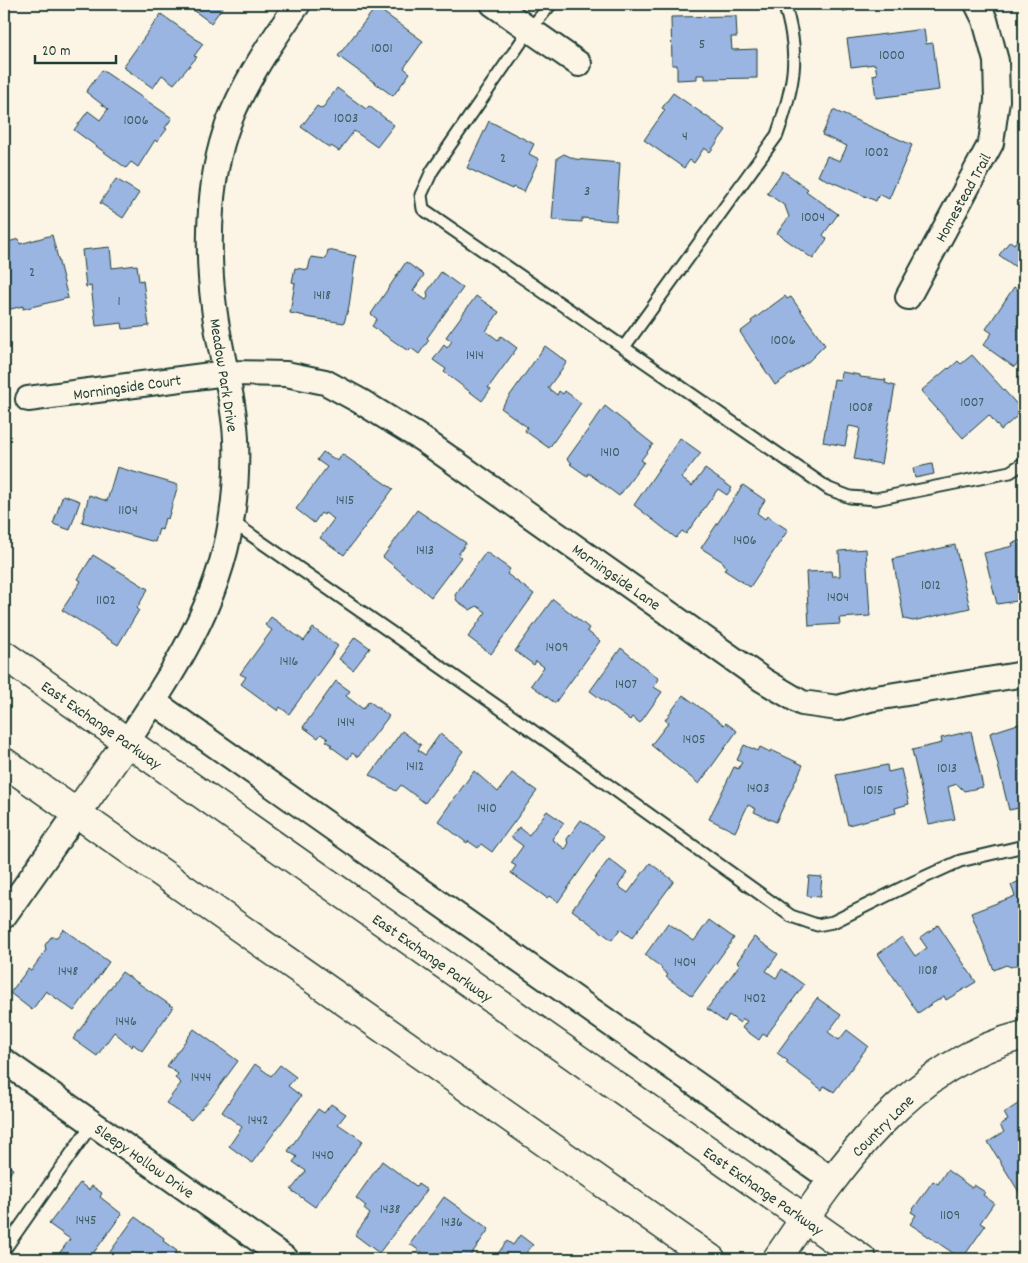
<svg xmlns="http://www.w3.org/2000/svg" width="1028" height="1263" font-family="Dekko,sans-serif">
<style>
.building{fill:#9ab5e1;stroke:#1f3d34}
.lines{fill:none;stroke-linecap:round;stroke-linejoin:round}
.service-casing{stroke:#1f3d34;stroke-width:15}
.minor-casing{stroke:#1f3d34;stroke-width:28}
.tertiary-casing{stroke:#1f3d34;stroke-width:31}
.secondary-casing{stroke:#1f3d34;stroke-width:31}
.service{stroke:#fcf5e5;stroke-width:11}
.minor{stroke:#fcf5e5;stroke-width:24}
.tertiary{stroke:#fcf5e5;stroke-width:28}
.secondary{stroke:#fcf5e5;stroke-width:28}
.labels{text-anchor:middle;stroke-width:4.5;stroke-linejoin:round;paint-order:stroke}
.number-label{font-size:14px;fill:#3e5b5f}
.street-label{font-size:16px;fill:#1f3d34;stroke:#fcf5e5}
</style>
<rect width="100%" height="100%" fill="#fcf5e5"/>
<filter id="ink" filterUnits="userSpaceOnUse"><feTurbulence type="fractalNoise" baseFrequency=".02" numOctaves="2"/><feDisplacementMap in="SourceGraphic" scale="10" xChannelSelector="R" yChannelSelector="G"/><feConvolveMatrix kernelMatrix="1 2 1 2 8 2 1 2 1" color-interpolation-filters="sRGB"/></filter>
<g filter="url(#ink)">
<path class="building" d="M4 4H12L5 14 9 16 4 23Z
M185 4H225L211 23Z
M840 4H862L844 12Z
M376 7 423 41 404 68 410 73 393 96 338 56Z
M161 14 203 44 194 56 197 57 174 84 162 75 153 88 123 67Z
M736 16 737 37H731L732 50 757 49V78L705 79V75H697V79L677 80V65H672L671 17Z
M924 29 926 44 933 43 939 90 876 98 873 75 877 74 875 64 851 67 847 39Z
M102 70 172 118 165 128 167 129 157 142 155 140 138 167 131 162 126 168 74 130 88 111 100 120 108 109 86 92Z
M337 88 366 109 369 106 394 125 377 147 354 131 339 151 331 146 330 148 301 127 317 106 322 109Z
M673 93 726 130 710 152 704 148 694 163 690 160 684 168 644 140 665 110 662 108Z
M833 110 912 145 889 199 879 194 876 201 818 176 827 156 840 161 847 146 822 135Z
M489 121 534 144 529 154 539 159 524 192 513 187 512 189 467 168Z
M564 154 575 159 620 163 616 221 582 218V222L552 220 557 158Z
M783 171 808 189 806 191 838 214 823 235 827 239 813 259 777 233 789 217 785 206 767 193Z
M116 179 139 193 123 218 100 203Z
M1024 230V273L999 255 1010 241 1014 244Z
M52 235 68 298 23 309V306L7 310 4 298V243L19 239 20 244Z
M110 247 112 268 137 265 139 281 143 280 149 326 123 329 122 323 96 326 91 286 86 287 82 250Z
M328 250 356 256 349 306 344 323 305 317V316L290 313 295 283 292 282 295 268 308 270 311 257 326 259Z
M406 262 424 275 413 291 426 300 428 297 427 292 441 272 463 288 427 338 429 340 419 354 411 348 408 351 372 326 377 319 371 314Z
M1014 287 1024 294V356L1014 367 983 345 992 333 986 329Z
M476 296 499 312 486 331 498 340 501 336 517 348 488 388 491 389 482 401 444 372 446 369 433 360 444 345 447 348 452 341 446 337Z
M785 296 787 299 791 297 825 345 809 361 775 385 740 332 752 323 751 321Z
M545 346 567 362 548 388 557 395 559 391 563 394 565 391 581 403 549 448 525 431 527 427 501 408Z
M972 355 1023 411 1001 430 989 415 963 438 921 391 948 368 949 369 958 361 961 364Z
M841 372 860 375V377L886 380 885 383 895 386 881 464 854 459 860 428 849 426 845 446 823 442 834 379 840 380Z
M605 406 653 444 641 460 644 462 619 496 588 473 587 476 570 464 572 463 567 459Z
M680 438 701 453 681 478 692 486 705 469 732 488 727 495 718 489 686 534 682 531 676 538 634 505Z
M323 452 338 461 342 454 393 489 344 555 320 538 334 519 325 513 324 515 321 513 314 523 296 509 327 467 317 460Z
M932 464 934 474 915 478 913 468Z
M117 467 178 485 168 519 165 518 162 530 159 529 155 542 82 522 89 495 107 501Z
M743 485 765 500 757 513 765 519 767 516 788 530 750 587 724 570 726 567 723 562 701 548Z
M63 495 80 501 70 530 53 524Z
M417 510 466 543 458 555 461 557 431 597 383 557Z
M1024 540V600L997 604 984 553 1013 546 1012 543Z
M955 545 970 608 913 621 904 619 893 559Z
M866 549 870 616 839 618 840 624 809 626 806 572 831 571 832 576H840L839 551Z
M486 552 510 569 507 574 534 594 491 654 468 637 486 612 477 606 470 610 457 601 455 595Z
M93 555 148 589 137 608 139 610 118 645 62 610 81 581 78 579Z
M553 599 589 628 587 631 600 641 555 703 531 685 544 667 536 661 534 665 515 651Z
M271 617 304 641 313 628 338 646 289 714 280 707 278 711 241 684 246 677 240 674 272 630 265 625Z
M355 637 370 648 353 670 339 659Z
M621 648 659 679 654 687 662 692 640 723 632 717 630 720 590 691Z
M336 681 350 691 346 696 363 709 369 701 389 716 358 757 352 753 348 759 330 746 332 745 326 741 328 739 321 734 318 738 303 727Z
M683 695 724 725 726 723 737 731 699 784 651 745 669 722 665 720Z
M1024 722V807L1009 810 990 733Z
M402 731 421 745 418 750 425 755 440 734 463 751 425 803 401 785 396 791 370 775Z
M971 731 983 787 964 791 957 784 948 787 955 819 929 824 912 750 942 743 941 738Z
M744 745 758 751 760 747 770 752 771 750 803 765 776 822 754 812 756 809 748 805 735 832 709 819 734 767 738 769 742 762 737 760Z
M887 765 888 772 901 769 909 804 895 808 896 813 848 825 836 775Z
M474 771 498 792 512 773 537 791 492 852 481 844 478 848 468 841 467 843 438 821Z
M547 811 564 823 552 839 565 849 568 845 567 839 581 820 604 836 558 902 549 896 547 898 511 873 516 866 511 863 523 846 511 837 519 827 529 835Z
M609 859 627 873 618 886 628 893 650 863 674 881 632 938 620 929 612 940 572 910Z
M809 876 822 877 820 897 807 896Z
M1024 879V964L1023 962 1011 967 1006 965 994 970 971 913 1015 896 1011 885Z
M709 920 734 938 692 996 666 977 668 975 661 969 662 968 645 955 668 923 694 941Z
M938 925 976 982 946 1000 944 996 918 1013 878 954 902 937 915 956 927 948 920 938Z
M63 929 109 962 74 1011 46 991 32 1010 10 993 28 969 31 971 46 950 45 945 51 937H57Z
M754 937 778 954 766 971 776 978 782 969 804 985 766 1036 763 1034 759 1040 742 1028 747 1021 743 1019 740 1023 729 1015 725 1022 707 1009 740 964 737 962Z
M122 972 173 1007 142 1051 133 1044 132 1047 114 1032 97 1056 73 1039Z
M817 998 841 1015 828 1032 839 1040 847 1030 868 1046 834 1092 824 1086 822 1090 786 1063 788 1061 777 1053Z
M194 1029 238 1061 210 1099 191 1120 166 1103 181 1083 175 1078 178 1074 167 1066Z
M255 1064 271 1076 280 1065 296 1077 288 1086 301 1096 252 1163 229 1146 242 1127 222 1112Z
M1024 1100V1200L988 1142 1004 1132 1000 1125 1008 1120 1004 1113Z
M331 1104 346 1114 338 1124 363 1141 315 1207 291 1190 306 1171 293 1162 297 1157 288 1151 318 1109 324 1113Z
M382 1161 416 1186 418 1184 427 1190 379 1253 355 1235 370 1214 364 1209 366 1206 356 1198Z
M4 1163 13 1169 4 1182Z
M947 1170 972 1188 974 1185 985 1192 983 1195 994 1203 980 1223 985 1226 962 1259 910 1224 916 1215 911 1212 933 1181 938 1184Z
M80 1183 89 1190 92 1186 102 1193 100 1197 122 1214 89 1259H55L70 1239 49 1224Z
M444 1197 489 1229 468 1259H431L410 1244Z
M135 1217 164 1238 163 1241 177 1251 171 1259H105Z
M520 1235 533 1245 525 1254 532 1259H494L507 1241 513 1245Z"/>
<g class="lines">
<g class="service-casing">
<path id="service" d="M551 4 530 29 432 171 421 195 423 209 829 489 850 497 876 499 1010 472 1024 463
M624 347 777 135C794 86 801 54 784 4
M231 521 530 729 791 916 817 925 833 922 914 882 960 861 1024 846
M4 1250 92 1124"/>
</g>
<g class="minor-casing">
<path id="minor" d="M493 4 579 64
M908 297 991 143 997 100 996 61 985 20 977 4
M28 399 226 373 286 374 325 382 360 401 422 439 763 680 802 703 838 708 870 699 1024 674
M154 702 831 1179
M127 742C173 673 218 605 231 522 235 498 237 464 236 439 234 395 219 351 214 307 206 246 208 169 233 112 250 73 274 38 298 4
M4 916 77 813
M4 1061 286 1259"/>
</g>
<g class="tertiary-casing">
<path id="tertiary" d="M777 1259C840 1166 909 1064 1024 1035"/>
</g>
<g class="secondary-casing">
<path id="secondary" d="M4 655 862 1259
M4 762 711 1259
M77 813 127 742"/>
</g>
<use href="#service" class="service"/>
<use href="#minor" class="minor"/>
<use href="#tertiary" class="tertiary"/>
<use href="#secondary" class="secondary"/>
</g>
</g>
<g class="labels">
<g class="number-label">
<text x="702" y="48">5</text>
<text x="382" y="52">1001</text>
<text x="892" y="59">1000</text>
<text x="346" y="122">1003</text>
<text x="136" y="124">1006</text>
<text x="685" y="140">4</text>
<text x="877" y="156">1002</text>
<text x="503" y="162">2</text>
<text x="587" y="195">3</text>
<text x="813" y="221">1004</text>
<text x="32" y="276">2</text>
<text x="322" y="299">1418</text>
<text x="119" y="305">1</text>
<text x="783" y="344">1006</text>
<text x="475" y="359">1414</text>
<text x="972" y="406">1007</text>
<text x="861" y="411">1008</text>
<text x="610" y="456">1410</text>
<text x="345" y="504">1415</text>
<text x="128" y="514">1104</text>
<text x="745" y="544">1406</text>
<text x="425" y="554">1413</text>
<text x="931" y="589">1012</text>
<text x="838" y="601">1404</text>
<text x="106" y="604">1102</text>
<text x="557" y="651">1409</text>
<text x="289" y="665">1416</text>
<text x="626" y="688">1407</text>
<text x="346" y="726">1414</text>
<text x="694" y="743">1405</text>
<text x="415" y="770">1412</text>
<text x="947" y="772">1013</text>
<text x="758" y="792">1403</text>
<text x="873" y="794">1015</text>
<text x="487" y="812">1410</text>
<text x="685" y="966">1404</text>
<text x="928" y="974">1108</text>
<text x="68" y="975">1448</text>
<text x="755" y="1002">1402</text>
<text x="126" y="1025">1446</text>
<text x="201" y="1081">1444</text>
<text x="258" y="1124">1442</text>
<text x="323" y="1159">1440</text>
<text x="390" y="1213">1438</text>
<text x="950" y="1219">1109</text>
<text x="86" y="1224">1445</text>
<text x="452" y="1226">1436</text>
</g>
<g class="street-label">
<text transform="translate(962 197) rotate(-61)" y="6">Homestead Trail</text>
<text transform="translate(225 375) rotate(81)" y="6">Meadow Park Drive</text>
<text transform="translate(127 386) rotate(-8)" y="6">Morningside Court</text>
<text transform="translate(617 576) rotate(35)" y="6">Morningside Lane</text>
<text transform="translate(102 724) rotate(35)" y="6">East Exchange Parkway</text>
<text transform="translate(433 957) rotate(35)" y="6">East Exchange Parkway</text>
<text transform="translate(882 1125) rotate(-45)" y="6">Country Lane</text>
<text transform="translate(145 1160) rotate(35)" y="6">Sleepy Hollow Drive</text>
<text transform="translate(764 1190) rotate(35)" y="6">East Exchange Parkway</text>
</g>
</g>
<rect width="1028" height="1263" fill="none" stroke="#fcf5e5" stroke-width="20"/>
<rect x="10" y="10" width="1008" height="1243" fill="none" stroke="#1f3d34" stroke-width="2" filter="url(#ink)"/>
<path d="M35 55v8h81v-8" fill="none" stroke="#1f3d34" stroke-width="2.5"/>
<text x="42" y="55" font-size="15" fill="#1f3d34" stroke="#fcf5e5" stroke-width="4" paint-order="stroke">20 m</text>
</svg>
